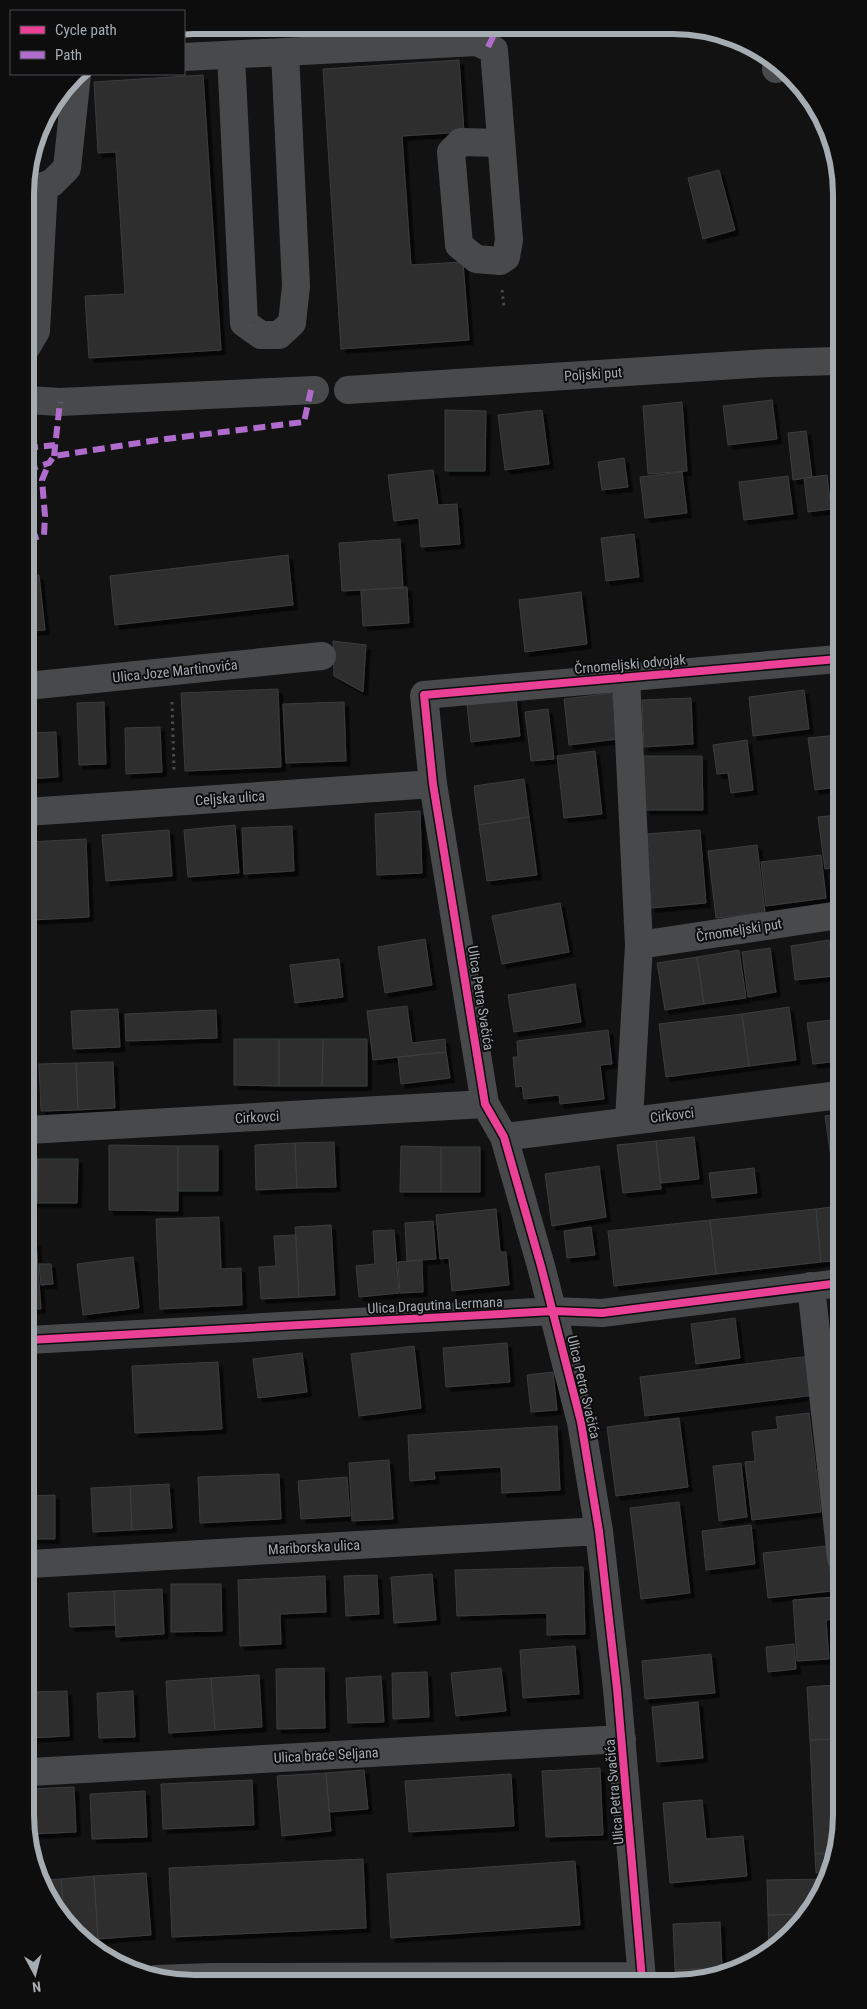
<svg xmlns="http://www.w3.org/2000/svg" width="867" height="2009" font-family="'Roboto Condensed',sans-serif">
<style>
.building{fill:#2d2d2e;stroke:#3b3d3f;filter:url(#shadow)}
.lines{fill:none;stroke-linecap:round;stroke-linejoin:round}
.path{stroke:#484a4c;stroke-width:3;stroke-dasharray:2.5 4;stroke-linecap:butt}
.minor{stroke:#47494b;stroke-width:28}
.quiet{stroke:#b06ccc;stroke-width:6;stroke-dasharray:12 6;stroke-linecap:butt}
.cycleway-casing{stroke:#0d0d0e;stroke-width:11}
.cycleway{stroke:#ea4096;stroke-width:8}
.labels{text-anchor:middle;stroke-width:4;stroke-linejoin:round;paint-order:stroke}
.street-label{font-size:14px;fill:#a5acb2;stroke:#0d0d0e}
.rim{fill:none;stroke:#a5acb2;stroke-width:6}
</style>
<defs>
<filter id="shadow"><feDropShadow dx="4.5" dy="4.5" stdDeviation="0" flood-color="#0009"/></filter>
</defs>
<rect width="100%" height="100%" fill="#121213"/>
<path class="building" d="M459 60 464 132 402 136 411 265 463 262 469 340 341 349 323 69Z
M203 75 221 350 89 358 85 296 125 294 116 152 98 153 94 82Z
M719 170 735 230 703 239 688 178Z
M772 400 777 439 728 445 723 406Z
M682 402 687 471 648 474 643 406Z
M445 410 486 411 485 471H445Z
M542 410 549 464 505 470 498 415Z
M806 431 812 477 793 480 788 433Z
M624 458 628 487 602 490 598 462Z
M433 470 438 505 457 504 460 544 421 547 419 518 394 521 388 475Z
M682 472 687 513 645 518 640 477Z
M827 475 831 509 808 512 804 478Z
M788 476 793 514 744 520 739 482Z
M634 534 639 577 606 581 601 538Z
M400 539 403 588 342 591 339 543Z
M288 555 293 605 115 625 110 576Z
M39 575 45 630 27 631V577Z
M407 587 409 623 363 626 361 590Z
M581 592 587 644 525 652 519 600Z
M333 641 366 645 363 692 334 676Z
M278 689 281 767 185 771 181 693Z
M804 690 809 729 753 736 749 697Z
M612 693 618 739 569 745 564 699Z
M516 698 520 736 471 742 467 704Z
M691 698 693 744 644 747 642 700Z
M104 702 106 764 79 765 77 703Z
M344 702 346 761 286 763 283 704Z
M548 709 554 759 531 761 525 712Z
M160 727 162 772 126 774 125 728Z
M56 732 58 777 27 779V733Z
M838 735V787L815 790 808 738Z
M747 740 753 790 731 793 728 773 717 774 713 745Z
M595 751 602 814 564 818 557 756Z
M644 756H702L703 810H645Z
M524 779 529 817 479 825 474 786Z
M420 811 422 873 377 875 375 814Z
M838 815 839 867 825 869 818 817Z
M529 817 537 875 487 881 479 825Z
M235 825 239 873 188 877 184 830Z
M292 826 294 871 244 874 242 828Z
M169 830 172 876 106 881 102 835Z
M700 830 706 903 651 908 645 834Z
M86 839 89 917 32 920 29 842Z
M757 845 765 912 716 918 708 851Z
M821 855 826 898 766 906 761 862Z
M560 903 569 952 502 964 492 916Z
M425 939 432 985 385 993 378 947Z
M839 939V986L836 987 831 940Z
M829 940 834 976 795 980 791 946Z
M770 948 776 992 748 997 742 952Z
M739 950 746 998 704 1004 697 957Z
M697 957 704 1004 665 1010 657 963Z
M339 959 343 997 295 1003 290 965Z
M575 984 581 1022 514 1032 508 995Z
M407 1006 412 1043 445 1039 446 1052 373 1060 367 1011Z
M789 1007 796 1060 749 1066 742 1014Z
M118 1009 120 1047 73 1049 71 1011Z
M216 1010 217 1038 126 1041 125 1014Z
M742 1014 749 1066 666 1077 659 1024Z
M839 1019V1061L813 1064 807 1023Z
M608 1030 612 1064 600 1065 604 1099 560 1104 559 1095 524 1099 522 1086 516 1087 513 1057H518L517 1041Z
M234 1039H279V1086L234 1085Z
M279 1039H323L322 1086H279Z
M323 1039H367V1086H322Z
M446 1052 450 1078 401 1084 398 1057Z
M113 1062 115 1108 78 1110 76 1063Z
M76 1063 78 1110 41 1111 39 1064Z
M839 1114 840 1164 832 1165 825 1116Z
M694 1137 699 1179 661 1183 656 1141Z
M656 1141 661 1189 623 1193 617 1145Z
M334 1142 336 1187 297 1188 295 1143Z
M295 1143 297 1188 256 1190 255 1145Z
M109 1145 178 1146V1211L109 1210Z
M178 1146H218V1191H178Z
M401 1146 441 1147V1192H400Z
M441 1147H480V1192H441Z
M28 1158 38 1159 37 1203H29Z
M38 1159H78L77 1203H37Z
M599 1166 606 1217 552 1226 545 1174Z
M754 1168 757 1193 712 1198 709 1173Z
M840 1206V1260L821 1262 816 1209Z
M496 1209 500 1252H506L509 1285 452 1291 449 1258 440 1259 436 1215Z
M816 1209 821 1262 716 1274 710 1220Z
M219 1217 221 1269 241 1268 242 1305 160 1309 156 1219Z
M710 1220 716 1274 614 1286 608 1231Z
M433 1221 436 1259 407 1261 405 1223Z
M331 1225 335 1295 299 1297 295 1227Z
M591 1227 595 1255 567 1258 564 1231Z
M394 1230 399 1293 359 1297 356 1266 375 1264 373 1231Z
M296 1235 299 1297 261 1299 259 1267 276 1266 274 1236Z
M29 1241H36L41 1309H29Z
M133 1257 139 1308 83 1315 77 1264Z
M422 1260 423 1292 400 1293 398 1262Z
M39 1264H51L53 1284 41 1285Z
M735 1318 740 1358 696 1364 691 1324Z
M507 1343 510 1382 446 1387 443 1348Z
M835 1345H840V1384Z
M414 1346 421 1408 359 1416 351 1354Z
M302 1353 307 1392 258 1398 253 1359Z
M810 1356 815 1395 645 1416 640 1377Z
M218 1362 222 1429 135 1433 132 1366Z
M553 1372 557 1410 531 1412 527 1375Z
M809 1413 821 1512 752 1520 745 1462 755 1461 752 1432 778 1429 776 1417Z
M679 1418 688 1487 616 1496 607 1427Z
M557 1426 560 1490 502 1493 501 1467 434 1471 435 1479 410 1481 408 1435Z
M389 1460 393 1519 352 1521 349 1463Z
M741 1463 747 1517 719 1521 713 1466Z
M279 1474 281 1519 200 1523 198 1477Z
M347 1477 350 1516 301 1519 298 1481Z
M169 1484 172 1528 132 1530 130 1486Z
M130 1486 132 1530 93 1532 91 1488Z
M55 1495V1539H30V1496Z
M679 1502 690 1593 641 1599 630 1508Z
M751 1525 755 1564 706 1570 702 1531Z
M827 1546 832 1591 768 1598 763 1553Z
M583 1567 585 1634 547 1635V1613L457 1616 455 1570Z
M432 1574 436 1620 394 1623 391 1577Z
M377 1575 379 1614 346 1616 344 1576Z
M325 1576 326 1612 280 1614 281 1644 240 1646 238 1580Z
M171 1584H221L222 1631 171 1632Z
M162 1589 164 1634 116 1637 114 1591Z
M114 1591 115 1625 70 1627 68 1593Z
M836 1597 838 1619 826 1620 829 1659 797 1661 793 1600Z
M794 1644 796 1669 768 1672 766 1647Z
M575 1646 579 1694 523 1698 520 1650Z
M711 1654 715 1693 645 1699 642 1661Z
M324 1668 325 1728 277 1729 276 1669Z
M501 1668 506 1711 456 1716 451 1673Z
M427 1672 429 1717 393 1719 392 1673Z
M259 1675 262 1727 215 1730 211 1678Z
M381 1676 384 1722 348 1723 346 1678Z
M211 1678 215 1730 169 1733 166 1681Z
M836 1685 838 1739 810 1740 807 1687Z
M67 1691 69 1736 30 1738V1692Z
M133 1691 135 1737 99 1738 97 1693Z
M698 1702 703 1758 657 1762 652 1707Z
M838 1739 842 1826 836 1853 815 1854 810 1740Z
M600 1768 603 1835 546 1837 542 1771Z
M364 1770 368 1809 329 1812 326 1773Z
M326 1773 331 1831 282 1836 277 1776Z
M511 1774 514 1826 409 1832 405 1781Z
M252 1780 254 1825 163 1829 161 1784Z
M74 1787 76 1832 31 1834 30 1789Z
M145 1791 147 1837 92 1839 90 1794Z
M702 1800 706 1839 743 1836 747 1876 670 1883 663 1803Z
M836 1853 832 1872 816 1873 815 1854Z
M363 1859 366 1928 172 1937 169 1868Z
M575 1861 580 1925 391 1938 387 1874Z
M146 1873 151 1935 98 1939 94 1876Z
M94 1876 98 1939 82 1940 75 1935 64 1916 61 1879Z
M61 1879 64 1916 43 1880Z
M828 1879 809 1914 768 1915 767 1880Z
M809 1914 807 1918 769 1954 768 1915Z
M720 1922 722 1968 675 1970 673 1924Z
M723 1968 724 1975 717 1978 675 1979V1970Z"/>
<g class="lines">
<path class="path" d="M502 290 504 307
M172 702 174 771"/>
<path class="minor" d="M231 55 244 323 261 335H279L292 323 296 286 285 52
M184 57 477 42 494 50 509 240 506 257 500 261 476 259 459 245 451 152 461 142 500 143
M776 69 777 63
M27 192 52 183 67 168 77 74
M26 348 36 331 44 186
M348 390 769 363 837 361
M26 400 60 402 315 390
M626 677 639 945 629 1120
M27 686 322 656
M27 812 433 784
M639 945 839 915
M28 1130 485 1104
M504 1137 839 1095
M811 1286 841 1558
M29 1340 554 1311 602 1313 840 1283
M30 1564 599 1531
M30 1772 622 1739
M156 1979 211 1977 642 1976
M642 1979 617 1689 599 1531 581 1422 541 1266 504 1137 485 1104 433 784 424 695 838 659"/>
<path class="quiet" d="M488 47 498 27
M26 448 55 445
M54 456 60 402
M26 470 49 463 54 456 158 440 304 422 311 390
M27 540 44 535 45 516 42 480 49 463"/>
<g class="cycleway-casing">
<path id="cycleway" d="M29 1340 554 1311 602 1313 840 1283
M642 1979 617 1689 599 1531 581 1422 541 1266 504 1137 485 1104 433 784 424 695 838 659"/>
</g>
<use href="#cycleway" class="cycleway"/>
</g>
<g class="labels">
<g class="street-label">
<text transform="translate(593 374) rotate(-4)" y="5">Poljski put</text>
<text transform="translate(630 664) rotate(-5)" y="5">Črnomeljski odvojak</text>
<text transform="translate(175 671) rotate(-6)" y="5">Ulica Joze Martinovića</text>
<text transform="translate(230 798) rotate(-4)" y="5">Celjska ulica</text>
<text transform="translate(739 930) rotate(-9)" y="5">Črnomeljski put</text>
<text transform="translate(481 998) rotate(81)" y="5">Ulica Petra Svačića</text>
<text transform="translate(672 1115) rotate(-7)" y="5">Cirkovci</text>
<text transform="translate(257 1117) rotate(-3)" y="5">Cirkovci</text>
<text transform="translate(435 1305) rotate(-3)" y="5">Ulica Dragutina Lermana</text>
<text transform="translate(584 1387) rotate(77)" y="5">Ulica Petra Svačića</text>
<text transform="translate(314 1547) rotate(-3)" y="5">Mariborska ulica</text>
<text transform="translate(326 1755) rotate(-3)" y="5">Ulica braće Seljana</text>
<text transform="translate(614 1792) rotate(-95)" y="5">Ulica Petra Svačića</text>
</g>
</g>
<path d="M0 0H867V2009H0ZM194 34H673A160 160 0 0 1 833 194V1815A160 160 0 0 1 673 1975H194A160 160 0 0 1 34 1815V194A160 160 0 0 1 194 34Z" fill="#0d0d0e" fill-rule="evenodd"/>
<path class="rim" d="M194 34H673A160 160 0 0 1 833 194V1815A160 160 0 0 1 673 1975H194A160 160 0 0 1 34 1815V194A160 160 0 0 1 194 34Z"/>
<rect x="10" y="10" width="175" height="65" fill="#0d0d0e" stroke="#4a4d50"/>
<rect x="20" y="26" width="25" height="8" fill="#ea4096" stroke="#4a4d50"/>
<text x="55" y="35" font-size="15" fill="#a5acb2">Cycle path</text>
<rect x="20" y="51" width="25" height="8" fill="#b06ccc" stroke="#4a4d50"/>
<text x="55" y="60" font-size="15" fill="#a5acb2">Path</text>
<g transform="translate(35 1974) rotate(173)" stroke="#0d0d0e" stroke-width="4" paint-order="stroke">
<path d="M0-4L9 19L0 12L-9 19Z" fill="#a5acb2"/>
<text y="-8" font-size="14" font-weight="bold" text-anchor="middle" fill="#a5acb2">N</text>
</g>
</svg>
